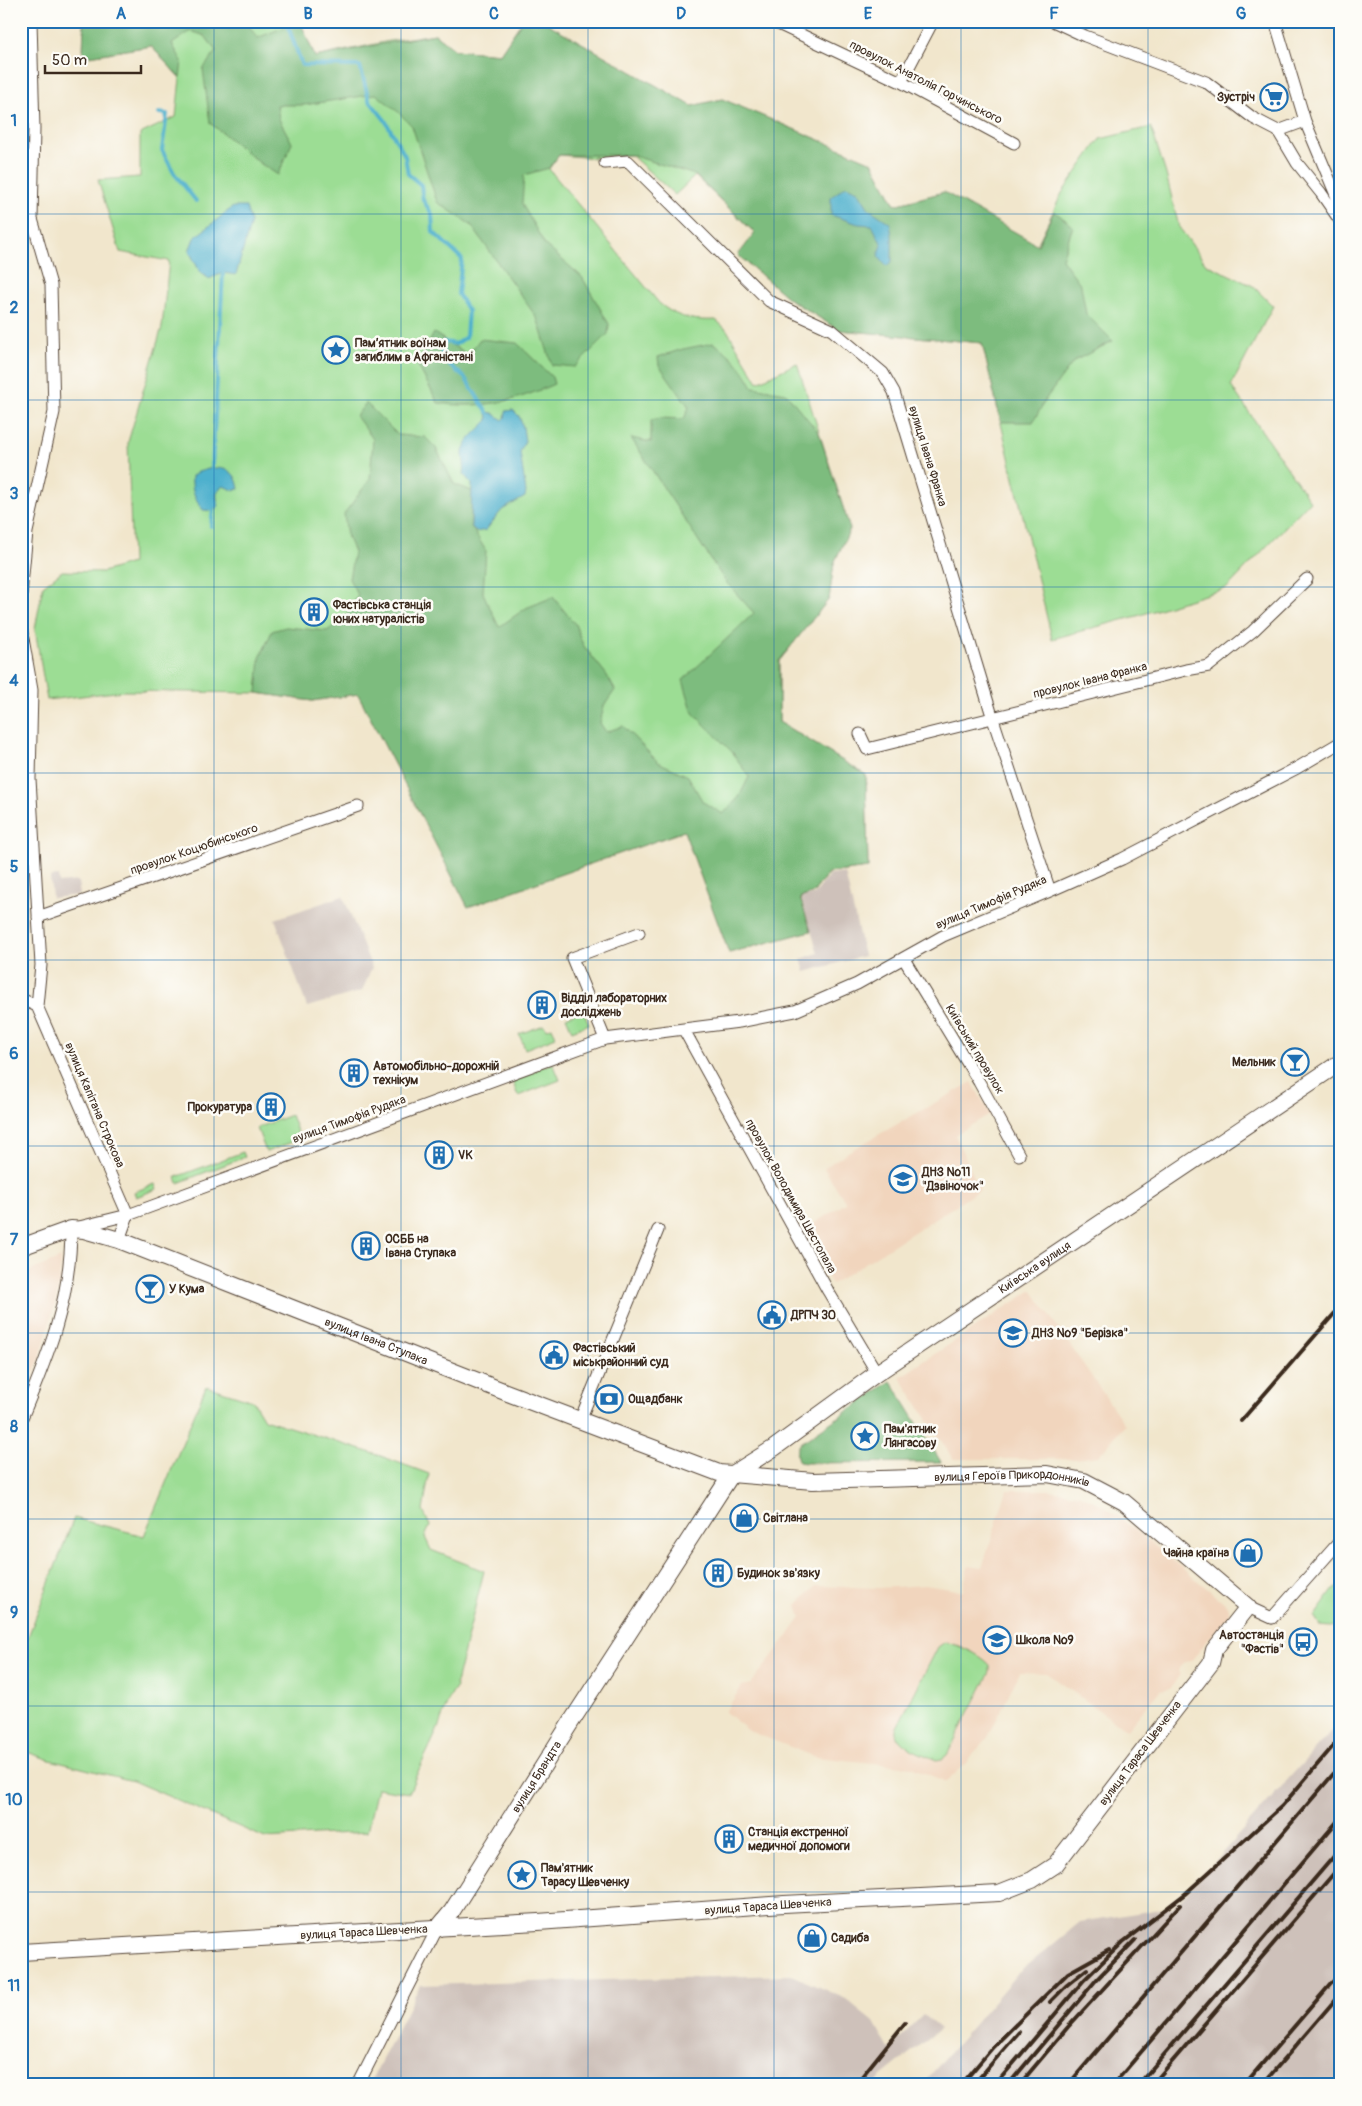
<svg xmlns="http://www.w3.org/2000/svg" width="1362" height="2106" font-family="Pangolin,sans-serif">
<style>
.built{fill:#f1d5bd}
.industrial{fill:#cec1ba}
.green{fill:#9cdd94;stroke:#6c8459}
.forest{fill:#7dbc7e;stroke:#5c734e}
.water{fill:#4eb0cd;stroke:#446d76}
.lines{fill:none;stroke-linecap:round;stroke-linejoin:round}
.stream{stroke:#4eb0cd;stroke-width:4}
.street-casing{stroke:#564638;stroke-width:13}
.secondary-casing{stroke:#564638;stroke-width:18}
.street{stroke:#fff;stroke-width:11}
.secondary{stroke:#fff;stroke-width:16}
.rail{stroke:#3b2a1e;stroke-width:4}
.grid{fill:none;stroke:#1f6fb2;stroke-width:1;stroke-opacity:0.55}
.labels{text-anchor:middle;stroke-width:5;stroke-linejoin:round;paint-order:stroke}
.street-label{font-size:12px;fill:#3b2a1e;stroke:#fdfcf7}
.poi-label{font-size:12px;font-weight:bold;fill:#3b2a1e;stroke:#fdfcf7;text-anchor:start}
.neatline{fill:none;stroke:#1f6fb2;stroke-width:2}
.grid-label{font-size:16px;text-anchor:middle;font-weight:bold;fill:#1f6fb2}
</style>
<rect width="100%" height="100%" fill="#fdfcf7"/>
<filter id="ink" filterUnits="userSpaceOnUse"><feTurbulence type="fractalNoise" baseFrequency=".02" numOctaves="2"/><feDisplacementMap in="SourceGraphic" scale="10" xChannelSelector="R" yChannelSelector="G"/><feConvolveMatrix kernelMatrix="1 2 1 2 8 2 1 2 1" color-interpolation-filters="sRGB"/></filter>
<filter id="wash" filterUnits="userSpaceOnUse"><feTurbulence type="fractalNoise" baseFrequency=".0096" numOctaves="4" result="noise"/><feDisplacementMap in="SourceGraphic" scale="20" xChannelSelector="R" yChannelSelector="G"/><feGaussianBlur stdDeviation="1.12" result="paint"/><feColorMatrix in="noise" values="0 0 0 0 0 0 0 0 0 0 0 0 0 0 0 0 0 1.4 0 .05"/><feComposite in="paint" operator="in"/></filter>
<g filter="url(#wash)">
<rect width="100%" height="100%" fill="#f1e6cc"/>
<path class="built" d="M972 1082 990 1114 955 1135 980 1190 832 1284 802 1231 846 1203 824 1168 848 1152Z
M61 1258 58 1293 40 1358 21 1401V1275Z
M1032 1290 1125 1425 1098 1456 1075 1459H953L900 1377Z
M1007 1490H1048L1078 1494 1096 1502 1117 1515 1226 1604 1230 1613 1191 1661 1184 1662 1179 1669 1180 1674 1171 1688 1160 1690 1127 1730 1046 1673 1020 1672 987 1739 969 1758 968 1762 946 1782 911 1767 816 1757 749 1731 725 1712 742 1686 751 1684 801 1618 797 1605 816 1586 879 1588 925 1585 963 1591 968 1566 982 1568Z"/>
<path class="industrial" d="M845 873 864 956 805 972 801 959 818 953 801 898 815 894 829 875Z
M58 876 59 883 78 881 80 895 52 898 50 877Z
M343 896 372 968 362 991 307 1007 275 919Z
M1341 1720V2085H922L1016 1975 1080 1922 1174 1907Z
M791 1975 846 1999 874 2022 889 2049 923 2015 940 2029 881 2076 874 2085H369L420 1985Z"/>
<path class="green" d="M84 21H300L315 57 389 41 435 34 455 50 500 54 522 21H543L692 106 722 99 872 162 895 205 944 192 1037 245 1062 193 1100 139 1151 127 1166 174 1179 227 1206 264 1253 286 1273 306 1231 386 1310 501 1227 588 1137 616 1052 639 982 343 839 330 792 301 738 255 751 243 755 233 695 176 675 195 631 155 595 158 559 155 549 169 659 303C677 318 693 321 716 320L727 330 758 382 797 363 850 529 834 563 829 599 779 661V722L866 775 868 868 828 873 813 893 800 898 810 931 729 953 684 831 468 907 358 694 312 701 257 693 124 691 47 700 35 629 43 586 62 571 103 572 132 563 128 442 162 327 169 261 120 252 98 180 140 177V134L176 117 180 78 151 46 83 57Z
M583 1010 589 1024 572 1031 566 1017Z
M544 1025 546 1029 552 1027 556 1037 525 1049 519 1034Z
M553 1063 560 1080 518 1096 511 1078Z
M291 1115 300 1139 266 1152 257 1128Z
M243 1152 245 1157 178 1183 176 1177Z
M155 1184 157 1189 136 1197 134 1192Z
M206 1386 253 1401 264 1419 378 1455 429 1474 423 1511 430 1526 425 1537 431 1550 484 1571 456 1683 457 1687C446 1700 443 1718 436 1733 427 1753 417 1772 409 1793L377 1788 367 1832 265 1838 133 1781 50 1760 21 1750V1655L74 1518 144 1536Z
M1341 1586V1625L1331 1627 1320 1626 1314 1617 1334 1589Z
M945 1642C959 1645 980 1654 990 1665V1672L947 1755 942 1759 936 1760C922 1753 894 1746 896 1729L938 1647Z"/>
<path class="forest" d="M84 21H246L257 38 300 21 315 57 435 34 455 50 500 54 522 21H543L692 106 722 99 872 162 895 205 944 192 1038 245 1054 211 1073 226 1062 259 1081 285 1086 314 1113 341 1074 361 1047 397 1033 422H1001L982 343 839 330 788 298 738 255 755 233 695 175 631 155H559L549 168 524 175 522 204 545 245 582 277 609 324 608 334 575 367 552 365 537 318 471 225 437 202 412 126 397 111 376 94 304 105H277L279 119 292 143 278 175 261 164 210 123 203 69 216 51 205 36 191 31 172 44 182 61 180 78 151 46 83 57Z
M434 333 468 355 480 339 517 343 552 377 554 384C515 402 481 409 438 403L417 364Z
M713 343C732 354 743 368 753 387L786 393 819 433 850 529 834 563 829 599 779 661V722L866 775 868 868 828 873 813 893 800 898 811 931 729 953 684 831 468 907 358 694 312 701 257 693 260 658 272 631 286 627 327 631 344 619 358 595 349 579 354 552 347 536 344 514 370 479 373 439 356 416 366 403 398 435 425 437 436 448 454 484 472 491 471 526 486 551 483 593 499 627 526 608 553 597 575 624 583 645 606 674 615 690 604 706 600 723 606 732 623 726 658 762 688 776 703 802 723 814 739 797 749 777 733 753 693 713 683 680 754 613 725 581 631 438 651 442V420L661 418 684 419 689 407 659 365 658 357 683 349Z
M891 1381 941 1462 806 1463 799 1462C795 1454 796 1450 801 1443Z"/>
<path class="water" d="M846 186 858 191 869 209 890 223 892 236V262L886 266 878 256 882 245 872 225 858 224 831 215V197Z
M233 207H246L251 222 236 275 223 273 209 279 200 272 189 251 194 238Z
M513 410 519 416 523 427 525 441 520 452 526 492 525 497 502 510 486 530 476 532 471 526 472 484 464 475C465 468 464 462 463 455 462 442 480 429 488 420L487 412 493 413 503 420 505 418 506 411Z
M212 468C229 468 236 472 239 489L233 490 223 486C215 492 216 496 219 506L213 511 203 510C195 499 191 490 192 476L198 472Z"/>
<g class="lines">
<path class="stream" d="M286 21 302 65 360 66 369 100 385 120 405 156 408 174 421 185 423 200 432 214 433 232 462 259 458 294 468 311 466 337 456 344 444 342 441 358 465 378 487 412
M159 113 167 114 162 150 174 173 196 201
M212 468 223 273
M211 526 213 511"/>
</g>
</g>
<g filter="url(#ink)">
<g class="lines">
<g class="street-casing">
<path id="street" d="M772 21 901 82 1014 143
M1053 21 1085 36 1206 82 1253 118 1278 131 1297 163 1321 193 1341 222
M1275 21 1305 121 1341 207
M901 82 933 21
M1278 131 1305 121
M605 163 628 161 769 301 832 330 883 373 894 392 993 719 1050 891
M21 596 27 532 54 412 51 285 32 219 34 129 31 21
M21 627 32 690 30 779 41 965 37 1006 128 1215 71 1229C71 1300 48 1356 21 1420
M860 734 867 749 1186 670 1209 666 1253 631 1307 579
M38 917 358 806
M904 959 979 1082 1019 1155
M21 999 37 1006
M684 1030 828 1291 877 1373
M605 1039 572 958 639 933
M119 1240 128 1215 605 1039 739 1022 795 1011 857 984 943 936 1050 891 1122 859 1297 768 1341 742
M580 1420 658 1230
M1248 1607 1272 1618 1341 1540
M358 2085 437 1929"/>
</g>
<g class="secondary-casing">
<g id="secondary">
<path id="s1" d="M21 1247 71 1229 84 1230 119 1240 508 1393 719 1473 813 1481 1047 1474 1084 1481 1124 1502 1248 1607 1214 1650 1211 1663 1055 1865 1032 1880 999 1893 784 1904 538 1922 21 1952"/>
<path id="s2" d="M437 1929 452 1911 571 1722 731 1475 774 1448 877 1373 1341 1062"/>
</g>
</g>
<use href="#street" class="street"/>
<use href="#secondary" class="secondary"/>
<path class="rail" d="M1241 1421 1341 1306
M1050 2002 1067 1985 1087 1969
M855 2085 905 2023
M961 2085 993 2047 1068 1973 1109 1950
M973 2085 1019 2032
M995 2085 1084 1980 1123 1942 1185 1894 1282 1806 1341 1737
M1008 2085 1097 1979 1135 1940
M1019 2085 1068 2027 1180 1905
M1068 2085 1341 1765
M1113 2085 1341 1817
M1138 2085 1341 1848
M1152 2085 1341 1865
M1244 2085 1341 1972
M1262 2085 1341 1993"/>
</g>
</g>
<path class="grid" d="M214 21V2085M401 21V2085M588 21V2085M774 21V2085M961 21V2085M1148 21V2085M21 214H1341M21 400H1341M21 587H1341M21 773H1341M21 960H1341M21 1146H1341M21 1333H1341M21 1519H1341M21 1706H1341M21 1892H1341"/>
<defs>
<g id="supermarket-ring" transform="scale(1.4375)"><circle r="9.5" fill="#fdfcf7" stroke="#1f6fb2" stroke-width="1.5"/><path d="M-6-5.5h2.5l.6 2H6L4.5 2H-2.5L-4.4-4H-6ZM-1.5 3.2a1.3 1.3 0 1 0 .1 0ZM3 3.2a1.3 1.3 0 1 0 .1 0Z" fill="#1f6fb2"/></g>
<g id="sight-ring" transform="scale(1.4375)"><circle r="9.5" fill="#fdfcf7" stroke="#1f6fb2" stroke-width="1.5"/><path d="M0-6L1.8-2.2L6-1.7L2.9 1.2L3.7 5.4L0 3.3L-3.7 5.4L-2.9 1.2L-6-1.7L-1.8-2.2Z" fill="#1f6fb2"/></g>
<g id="building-ring" transform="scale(1.4375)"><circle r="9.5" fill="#fdfcf7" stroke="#1f6fb2" stroke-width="1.5"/><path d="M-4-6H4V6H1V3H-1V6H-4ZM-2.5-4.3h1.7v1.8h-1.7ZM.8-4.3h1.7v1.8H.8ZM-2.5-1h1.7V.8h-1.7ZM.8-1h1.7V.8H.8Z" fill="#1f6fb2"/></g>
<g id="bar-ring" transform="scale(1.4375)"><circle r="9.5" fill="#fdfcf7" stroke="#1f6fb2" stroke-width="1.5"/><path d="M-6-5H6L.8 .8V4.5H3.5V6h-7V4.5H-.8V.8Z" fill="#1f6fb2"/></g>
<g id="school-ring" transform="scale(1.4375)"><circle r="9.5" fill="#fdfcf7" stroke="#1f6fb2" stroke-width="1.5"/><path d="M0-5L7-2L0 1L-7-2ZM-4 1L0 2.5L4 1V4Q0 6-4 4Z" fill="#1f6fb2"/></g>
<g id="civic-ring" transform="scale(1.4375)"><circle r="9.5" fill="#fdfcf7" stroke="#1f6fb2" stroke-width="1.5"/><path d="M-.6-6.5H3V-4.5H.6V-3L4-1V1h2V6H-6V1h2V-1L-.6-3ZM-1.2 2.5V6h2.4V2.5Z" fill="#1f6fb2"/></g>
<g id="bank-ring" transform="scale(1.4375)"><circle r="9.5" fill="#fdfcf7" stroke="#1f6fb2" stroke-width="1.5"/><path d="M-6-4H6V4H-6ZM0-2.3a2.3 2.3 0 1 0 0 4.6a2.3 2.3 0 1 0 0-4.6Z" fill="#1f6fb2"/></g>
<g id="shop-ring" transform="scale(1.4375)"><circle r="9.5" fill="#fdfcf7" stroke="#1f6fb2" stroke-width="1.5"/><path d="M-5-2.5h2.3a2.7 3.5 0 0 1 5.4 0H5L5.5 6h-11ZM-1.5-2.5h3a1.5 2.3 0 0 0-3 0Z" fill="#1f6fb2"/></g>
<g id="bus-ring" transform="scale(1.4375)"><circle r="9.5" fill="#fdfcf7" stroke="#1f6fb2" stroke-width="1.5"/><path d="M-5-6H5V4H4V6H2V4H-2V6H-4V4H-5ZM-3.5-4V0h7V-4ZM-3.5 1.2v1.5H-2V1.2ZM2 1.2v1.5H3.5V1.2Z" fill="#1f6fb2"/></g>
</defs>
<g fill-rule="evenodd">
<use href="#supermarket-ring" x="1274" y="97"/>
<use href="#sight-ring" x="336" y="350"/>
<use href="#building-ring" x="314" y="612"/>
<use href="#building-ring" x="542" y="1005"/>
<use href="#bar-ring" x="1295" y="1062"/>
<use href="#building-ring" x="354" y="1073"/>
<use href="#building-ring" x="271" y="1107"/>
<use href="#building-ring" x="439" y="1155"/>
<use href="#school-ring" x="903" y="1179"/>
<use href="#building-ring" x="366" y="1246"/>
<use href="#bar-ring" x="150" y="1289"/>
<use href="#civic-ring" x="772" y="1315"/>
<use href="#school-ring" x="1013" y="1333"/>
<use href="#civic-ring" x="554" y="1355"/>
<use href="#bank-ring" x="609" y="1399"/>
<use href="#sight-ring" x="865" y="1436"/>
<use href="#shop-ring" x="744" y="1518"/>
<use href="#shop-ring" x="1248" y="1553"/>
<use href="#building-ring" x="718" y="1573"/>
<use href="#school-ring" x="997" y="1640"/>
<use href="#bus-ring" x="1303" y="1642"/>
<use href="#building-ring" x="729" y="1839"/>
<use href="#sight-ring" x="522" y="1875"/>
<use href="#shop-ring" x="812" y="1938"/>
</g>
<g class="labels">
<g class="street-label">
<text transform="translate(926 82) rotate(27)" y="4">провулок Анатолія Горчинського</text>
<text transform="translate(928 456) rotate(73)" y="4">вулиця Івана Франка</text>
<text transform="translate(1090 680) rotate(-14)" y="4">провулок Івана Франка</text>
<text transform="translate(194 849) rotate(-19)" y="4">провулок Коцюбинського</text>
<text transform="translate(991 902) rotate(-23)" y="4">вулиця Тимофія Рудяка</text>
<text transform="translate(975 1049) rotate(59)" y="4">Київський провулок</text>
<text transform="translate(95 1105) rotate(67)" y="4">вулиця Капітана Строкова</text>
<text transform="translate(349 1119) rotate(-20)" y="4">вулиця Тимофія Рудяка</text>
<text transform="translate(791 1196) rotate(61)" y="4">провулок Володимира Шестопала</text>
<text dy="4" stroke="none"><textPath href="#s2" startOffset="909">Київська вулиця</textPath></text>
<text dy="4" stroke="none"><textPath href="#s1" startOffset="379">вулиця Івана Ступака</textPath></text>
<text dy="4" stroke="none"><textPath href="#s1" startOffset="1040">вулиця Героїв Прикордонників</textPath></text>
<text transform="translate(1140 1753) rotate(-53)" y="4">вулиця Тараса Шевченка</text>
<text dy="4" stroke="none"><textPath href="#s2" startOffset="182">вулиця Брандта</textPath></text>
<text transform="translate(768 1906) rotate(-4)" y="4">вулиця Тараса Шевченка</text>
<text transform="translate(364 1932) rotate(-3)" y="4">вулиця Тараса Шевченка</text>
</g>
<g class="poi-label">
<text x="1255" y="101" text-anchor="end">Зустріч</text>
<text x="355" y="347">Пам’ятник воїнам<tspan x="355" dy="14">загиблим в Афганістані</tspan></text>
<text x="333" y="609">Фастівська станція<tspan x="333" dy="14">юних натуралістів</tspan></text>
<text x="561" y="1002">Відділ лабораторних<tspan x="561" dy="14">досліджень</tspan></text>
<text x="1276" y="1066" text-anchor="end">Мельник</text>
<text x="373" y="1070">Автомобільно-дорожній<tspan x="373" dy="14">технікум</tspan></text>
<text x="252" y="1111" text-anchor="end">Прокуратура</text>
<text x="458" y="1159">VK</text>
<text x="922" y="1176">ДНЗ №11<tspan x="922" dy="14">"Дзвіночок"</tspan></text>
<text x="385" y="1243">ОСББ на<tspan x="385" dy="14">Івана Ступака</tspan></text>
<text x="169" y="1293">У Кума</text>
<text x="791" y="1319">ДРПЧ 30</text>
<text x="1032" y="1337">ДНЗ №9 "Берізка"</text>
<text x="573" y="1352">Фастівський<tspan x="573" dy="14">міськрайонний суд</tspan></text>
<text x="628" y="1403">Ощадбанк</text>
<text x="884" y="1433">Пам'ятник<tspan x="884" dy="14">Лянгасову</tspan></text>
<text x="763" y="1522">Світлана</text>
<text x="1229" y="1557" text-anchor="end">Чайна країна</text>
<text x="737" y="1577">Будинок зв'язку</text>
<text x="1284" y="1639" text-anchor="end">Автостанція<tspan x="1284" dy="14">"Фастів"</tspan></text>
<text x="1016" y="1644">Школа №9</text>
<text x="748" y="1836">Станція екстренної<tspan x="748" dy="14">медичної допомоги</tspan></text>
<text x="541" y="1872">Пам'ятник<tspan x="541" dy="14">Тарасу Шевченку</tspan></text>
<text x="831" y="1942">Садиба</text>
</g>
</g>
<rect width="1362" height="2106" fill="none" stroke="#fdfcf7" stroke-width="55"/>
<path d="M45 65v8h96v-8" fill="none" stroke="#3b2a1e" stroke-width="2.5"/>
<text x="52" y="65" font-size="15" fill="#3b2a1e" stroke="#fdfcf7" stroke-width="4" paint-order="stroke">50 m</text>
<rect x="28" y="28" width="1306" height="2050" class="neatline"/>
<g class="grid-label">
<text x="121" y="19">A</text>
<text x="308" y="19">B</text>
<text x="494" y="19">C</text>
<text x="681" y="19">D</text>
<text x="868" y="19">E</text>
<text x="1054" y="19">F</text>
<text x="1241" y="19">G</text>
<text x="14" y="126">1</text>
<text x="14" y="313">2</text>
<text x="14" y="499">3</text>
<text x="14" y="686">4</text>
<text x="14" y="872">5</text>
<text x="14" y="1059">6</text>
<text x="14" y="1245">7</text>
<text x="14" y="1432">8</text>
<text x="14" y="1618">9</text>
<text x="14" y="1805">10</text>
<text x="14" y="1991">11</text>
</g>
</svg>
